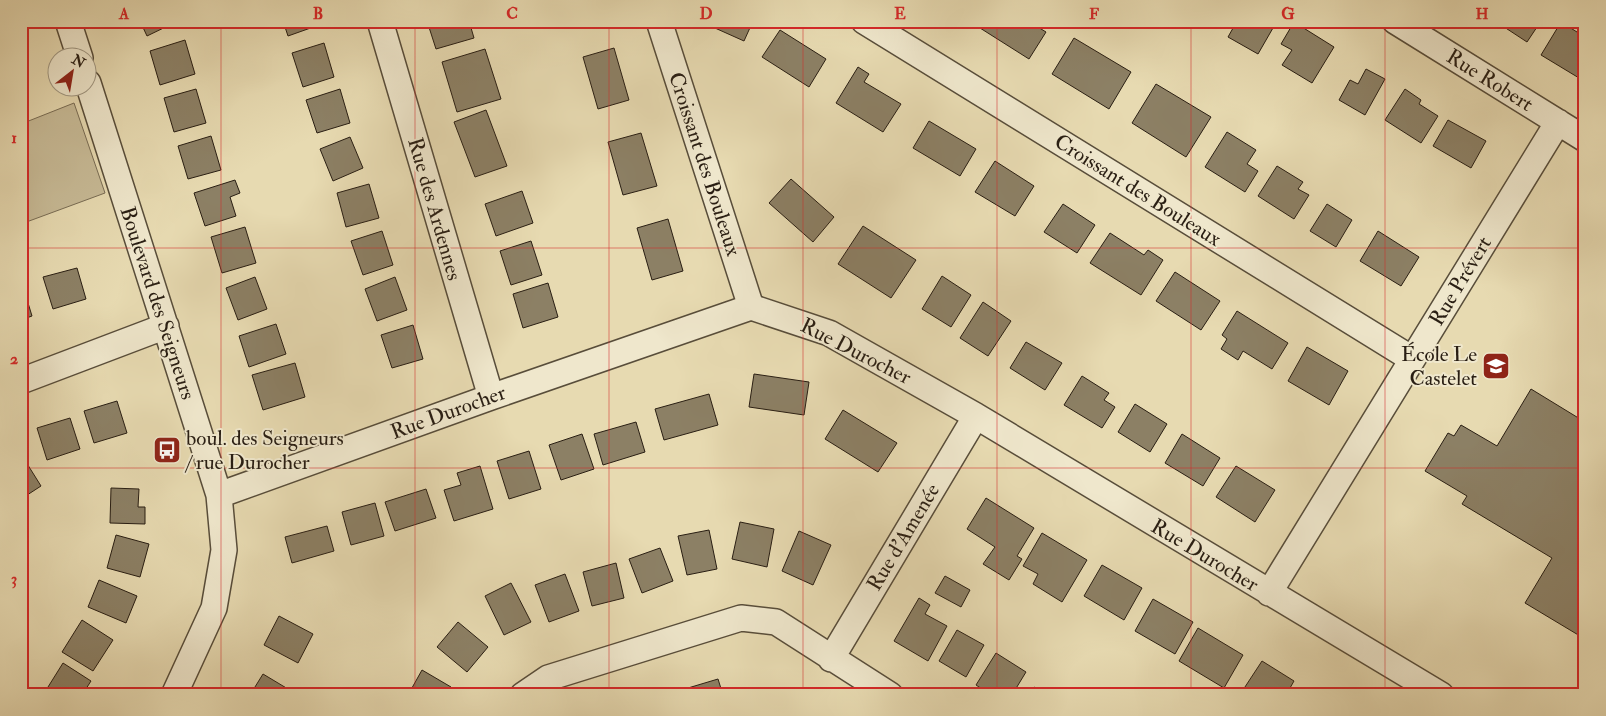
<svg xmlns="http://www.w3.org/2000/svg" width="1606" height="716" font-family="'IM FELL Double Pica',serif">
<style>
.green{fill:#c7ba96;stroke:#786c54}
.building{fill:#8c8065;stroke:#291e13}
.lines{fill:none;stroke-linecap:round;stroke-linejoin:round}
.minor-casing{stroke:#584d3a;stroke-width:28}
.minor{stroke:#efe7cc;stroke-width:25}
.grid{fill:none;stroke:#d62828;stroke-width:1;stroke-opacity:0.55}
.labels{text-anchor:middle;stroke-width:4;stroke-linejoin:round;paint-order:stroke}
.street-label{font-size:21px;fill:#291e13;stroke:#efe7cc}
.poi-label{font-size:21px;fill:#291e13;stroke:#efe7cc;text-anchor:end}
.neatline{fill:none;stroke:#d62828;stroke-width:2}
.grid-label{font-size:16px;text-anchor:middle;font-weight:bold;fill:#d62828}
</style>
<rect width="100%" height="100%" fill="#e7dab1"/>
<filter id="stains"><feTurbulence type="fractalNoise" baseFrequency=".004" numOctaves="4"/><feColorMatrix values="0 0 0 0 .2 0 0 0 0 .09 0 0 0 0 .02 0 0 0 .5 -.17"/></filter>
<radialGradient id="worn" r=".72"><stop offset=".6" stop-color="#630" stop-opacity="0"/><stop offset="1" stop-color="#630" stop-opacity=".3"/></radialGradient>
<path class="green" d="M74 103 105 193 21 224V124Z"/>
<path class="building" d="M140 21H178L147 36Z
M283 21H318L319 25 288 36Z
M427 21H469L474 38 436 49Z
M707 21H753L744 41 706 24Z
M984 21H1028L1046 32 1029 59 980 28Z
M1237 21H1277L1258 54 1228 37Z
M1495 21H1541L1527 42Z
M1294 22 1334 47 1312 83 1282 65 1292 50 1281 44Z
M1561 22 1585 37 1584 81 1541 55Z
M780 30 826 59 809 87 762 57Z
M1074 38 1131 72 1109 109 1052 74Z
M185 40 195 74 160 85 150 51Z
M324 43 334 77 303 87 292 53Z
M614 48 629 100 598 109 583 57Z
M485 49 501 99 457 112 442 62Z
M858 67 869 74 864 82 901 104 883 132 836 103Z
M1366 69 1385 79 1365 115 1339 100 1350 80 1358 84Z
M1156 84 1211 117 1186 157 1132 123Z
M196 89 206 123 174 132 164 98Z
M340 89 350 123 317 133 306 100Z
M1405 89 1421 100 1419 104 1438 116 1421 143 1385 120Z
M486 110 507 166 475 177 454 122Z
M1448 120 1486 141 1471 168 1433 146Z
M929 121 976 149 960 176 913 148Z
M1227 132 1256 150 1247 164 1258 171 1245 192 1205 167Z
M641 133 657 186 623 195 608 142Z
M211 136 221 170 188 179 178 146Z
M350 137 363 168 333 181 320 149Z
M995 161 1034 186 1015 216 975 192Z
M1277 166 1303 182 1298 189 1309 195 1294 219 1258 196Z
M791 179 834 217 813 242 769 203Z
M235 180 240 193 230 197 236 216 205 226 194 193Z
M369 184 379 218 346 227 337 193Z
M522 191 533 223 496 236 485 204Z
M1063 204 1095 225 1077 253 1044 232Z
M1327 204 1352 220 1336 247 1310 231Z
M668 219 683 271 652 280 637 228Z
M863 226 916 260 891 298 838 264Z
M245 227 256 263 222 273 211 237Z
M382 231 393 265 363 275 351 241Z
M1378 231 1419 257 1401 286 1360 261Z
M1110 233 1144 255 1148 250 1163 260 1141 295 1090 263Z
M531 241 542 275 511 285 500 251Z
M77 268 86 299 53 309 43 277Z
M1175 272 1220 301 1201 330 1156 301Z
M942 276 971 295 951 327 922 309Z
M255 277 267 309 238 320 226 288Z
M395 277 407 310 377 321 365 289Z
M21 280 32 316 21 320Z
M548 283 558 317 523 328 513 294Z
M983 302 1011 321 988 356 960 338Z
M1237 311 1288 343 1272 369 1243 351 1238 360 1221 349 1227 339 1222 335Z
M276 324 286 354 249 367 239 336Z
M413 325 423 359 392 368 381 335Z
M1026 342 1062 363 1045 390 1010 368Z
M1307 347 1348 371 1329 405 1288 381Z
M295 363 305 397 263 410 252 375Z
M754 374 809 382 804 415 749 407Z
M1082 376 1109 393 1104 400 1115 407 1102 428 1064 405Z
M1531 389 1585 422V639L1525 603 1552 558 1462 504 1467 496 1425 471 1448 433 1454 436 1461 425 1497 446Z
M709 394 718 425 664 440 655 409Z
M117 401 127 433 94 443 84 411Z
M1135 404 1167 424 1150 452 1118 432Z
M843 410 897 443 878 472 825 439Z
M70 418 80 449 47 460 37 428Z
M636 422 645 452 603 465 594 434Z
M582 434 594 469 561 480 549 445Z
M1182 434 1220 458 1203 486 1165 463Z
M529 451 541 489 509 499 497 461Z
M21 454 41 486 21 499Z
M480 466 493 509 454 521 444 490 461 485 457 473Z
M1236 466 1275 490 1255 522 1216 497Z
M111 488 139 489 138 507H145V524L110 523Z
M426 489 436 518 395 531 385 502Z
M986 498 1034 528 1017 556 1022 559 1009 580 983 564 995 547 967 529Z
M375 503 384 536 351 545 342 512Z
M740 522 774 529 767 567 732 559Z
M327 526 334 551 292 563 285 537Z
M709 530 717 569 687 575 678 536Z
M799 531 831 545 813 585 782 571Z
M1042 533 1087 560 1062 602 1033 584 1038 574 1023 566Z
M116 535 149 544 140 577 107 568Z
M660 548 673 581 642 593 629 559Z
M616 563 624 598 592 606 583 572Z
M1102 565 1142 588 1124 620 1084 596Z
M565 574 579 611 549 622 535 585Z
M945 576 970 590 961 607 935 593Z
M99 580 137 596 126 623 88 607Z
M511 583 531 622 504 635 485 596Z
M919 598 930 605 925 614 947 626 928 661 894 641Z
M1153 599 1193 622 1175 654 1135 631Z
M279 616 313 634 298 663 264 645Z
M82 620 113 640 93 671 62 652Z
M458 622 488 647 467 672 437 647Z
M1198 628 1243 655 1224 688 1179 661Z
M957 630 984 645 966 677 939 661Z
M996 653 1026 672 1012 695H991L976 685Z
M1262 661 1294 681 1286 695H1244L1241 693Z
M63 663 91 681 82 695H43Z
M422 670 451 687 446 695H408Z
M263 674 288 689 285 695H250Z
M718 679 723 695H690L688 688Z
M1034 687 1047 695H1029Z"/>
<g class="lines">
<g class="minor-casing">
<path id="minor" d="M68 21 80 58
M380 21 491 397
M659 21 751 307
M864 21 1412 359
M1395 21 1585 139
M88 83 219 495 224 550 214 608 174 695
M21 381 166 326
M219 495 491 397 751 307 829 333 976 416 1441 695
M1269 593 1558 122
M831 659 976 416
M523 695 548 678 741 618 776 622 890 695"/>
</g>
<use href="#minor" class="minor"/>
</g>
<path class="grid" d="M221 21V695M415 21V695M609 21V695M803 21V695M997 21V695M1191 21V695M1385 21V695M21 248H1585M21 468H1585"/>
<defs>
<g id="school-square" transform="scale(1.4375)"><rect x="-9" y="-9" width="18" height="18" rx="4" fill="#8f2418" stroke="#efe7cc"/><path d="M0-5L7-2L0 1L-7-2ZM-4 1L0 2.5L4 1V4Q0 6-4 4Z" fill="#fff"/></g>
<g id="bus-square" transform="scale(1.4375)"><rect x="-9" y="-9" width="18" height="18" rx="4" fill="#8f2418" stroke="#efe7cc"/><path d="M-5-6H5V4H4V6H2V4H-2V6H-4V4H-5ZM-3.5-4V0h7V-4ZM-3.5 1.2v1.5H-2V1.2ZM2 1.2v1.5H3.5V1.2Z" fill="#fff"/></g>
</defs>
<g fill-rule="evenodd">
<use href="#school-square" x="1496" y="366"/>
<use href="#bus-square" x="167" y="450"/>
</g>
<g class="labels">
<g class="street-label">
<text transform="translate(1490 80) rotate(32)" y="7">Rue Robert</text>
<text transform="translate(705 164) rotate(72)" y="7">Croissant des Bouleaux</text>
<text transform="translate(1138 190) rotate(32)" y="7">Croissant des Bouleaux</text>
<text transform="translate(435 209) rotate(74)" y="7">Rue des Ardennes</text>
<text transform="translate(1460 281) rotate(-59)" y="7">Rue Prévert</text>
<text transform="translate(158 303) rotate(72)" y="7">Boulevard des Seigneurs</text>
<text transform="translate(856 351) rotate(27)" y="7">Rue Durocher</text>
<text transform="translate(448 412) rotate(-20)" y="7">Rue Durocher</text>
<text transform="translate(903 537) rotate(-59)" y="7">Rue d'Amenée</text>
<text transform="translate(1205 555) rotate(31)" y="7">Rue Durocher</text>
</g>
<g class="poi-label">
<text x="1477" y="361">École Le<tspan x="1477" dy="24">Castelet</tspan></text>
<text x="186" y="445" text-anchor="start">boul. des Seigneurs<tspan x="186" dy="24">/ rue Durocher</tspan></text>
</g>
</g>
<rect width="1606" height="716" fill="none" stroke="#e7dab1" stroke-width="55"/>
<g transform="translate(72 72) rotate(31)"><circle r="24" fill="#efe7cc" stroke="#a09782"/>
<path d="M0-4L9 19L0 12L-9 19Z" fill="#8f2418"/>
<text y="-8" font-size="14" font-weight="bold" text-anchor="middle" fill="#291e13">N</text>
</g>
<rect x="28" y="28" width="1550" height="660" class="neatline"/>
<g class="grid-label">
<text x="124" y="19">A</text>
<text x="318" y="19">B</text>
<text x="512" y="19">C</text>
<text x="706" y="19">D</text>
<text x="900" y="19">E</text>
<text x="1094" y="19">F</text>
<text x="1288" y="19">G</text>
<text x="1482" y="19">H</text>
<text x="14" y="143">1</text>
<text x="14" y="364">2</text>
<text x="14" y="584">3</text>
</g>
<rect width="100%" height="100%" filter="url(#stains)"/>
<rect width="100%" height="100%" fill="url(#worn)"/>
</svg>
